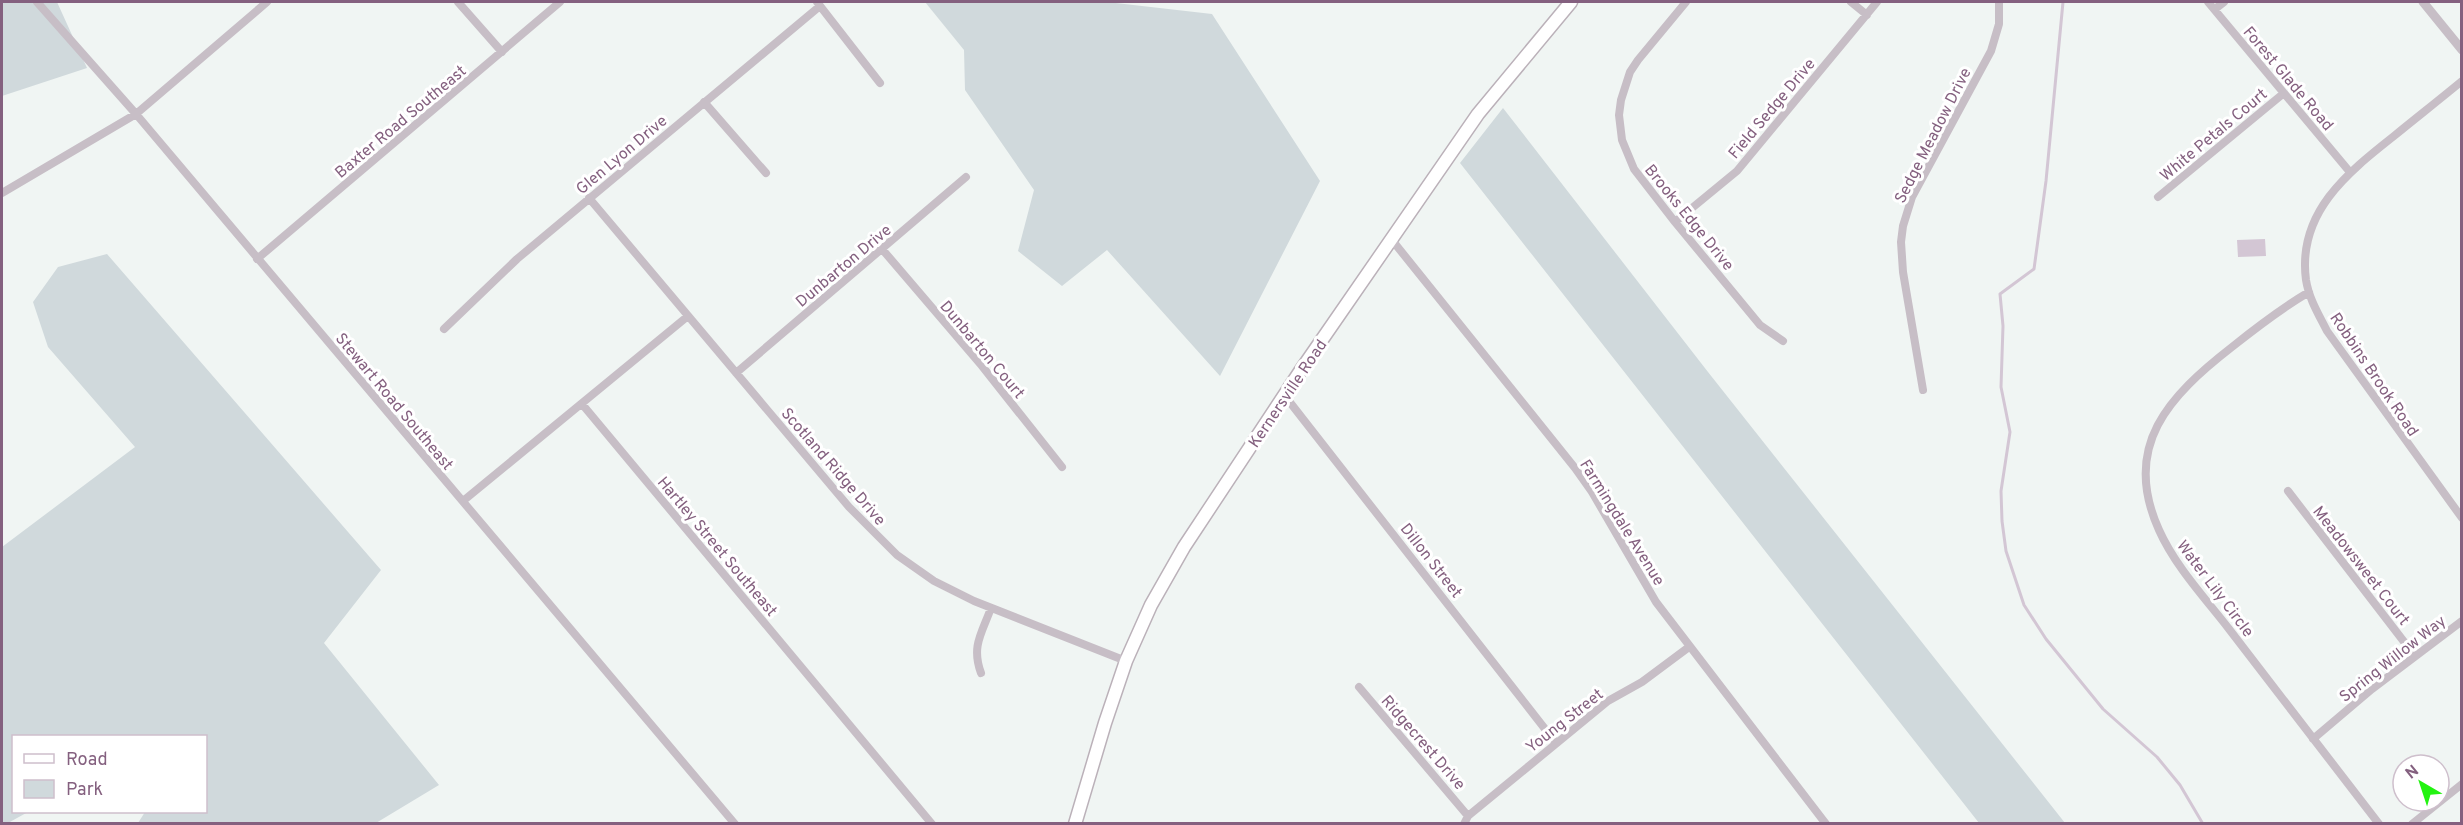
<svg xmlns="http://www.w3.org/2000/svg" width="2463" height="825" font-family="Overpass,sans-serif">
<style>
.green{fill:#d0d9dc}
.water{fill:#d3c6d4}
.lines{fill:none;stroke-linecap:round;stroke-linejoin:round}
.stream{stroke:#d3c6d4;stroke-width:3}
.primary-casing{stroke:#bbb1b9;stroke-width:15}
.minor{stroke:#c7bec6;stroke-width:8}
.tertiary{stroke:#c7bec6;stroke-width:9}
.primary{stroke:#fff;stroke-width:12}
.labels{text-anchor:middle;stroke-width:6;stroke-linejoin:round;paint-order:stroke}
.street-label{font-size:16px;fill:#84607f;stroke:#fff}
</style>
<rect width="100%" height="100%" fill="#f0f5f3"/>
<path class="green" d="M2 2H57L87 68 2 96Z
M925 2H1107L1212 14 1320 181 1220 376 1107 250 1062 286 1018 251 1034 190 965 90 964 50Z
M1503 108 1708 372 2065 823H1979L1460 163Z
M107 254 381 570 324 643 439 785 376 823H138L145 812H206V736H14V812H28L8 823H2V547L135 447 48 347 33 302 58 267Z"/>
<path class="water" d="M2265 239 2266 256 2238 257 2237 240Z"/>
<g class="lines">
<path class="stream" d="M2063 2 2046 181 2034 269 2000 294 2003 326 2001 387 2010 432 2001 491 2002 521 2006 551 2024 605 2046 639 2103 709 2157 757 2180 785 2203 824"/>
<g class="primary-casing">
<path id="primary" d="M1075 824 1105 723 1126 661 1151 605 1184 547 1301 370 1478 114 1571 2"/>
</g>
<path class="minor" d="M37 2 136 114 735 824
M458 2 502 52
M817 2 880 83
M1686 2 1638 60 1630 72 1621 100 1619 115 1622 140 1634 169 1675 222 1760 325 1783 341
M1851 2 1867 15
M2208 2 2349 171
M2215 9 2224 2
M2462 81C2439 100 2416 118 2394 136 2347 173 2297 213 2306 280 2309 299 2319 315 2327 331L2462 518
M704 102 766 173
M2 193 136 114 267 2
M2158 197 2284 93
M589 198 849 507 897 555 934 581 974 601 1126 661
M1675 222 1737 171 1877 2
M1392 240 1575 468 1592 492 1656 602 1826 824
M882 249 982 366 1062 467
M257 259 560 2
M2309 292C2282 308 2257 327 2232 347 2169 396 2121 446 2159 530 2175 566 2205 598 2229 629 2279 694 2329 759 2379 824
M444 329 517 259 820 6
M736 373 966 177
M1923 390 1903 272 1901 242 1903 226 1912 197 1991 51 1999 24V2
M1285 396 1556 743
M582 404 932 824
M2288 491 2415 656
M463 501 688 316
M981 673C971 646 982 633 991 608
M1359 687 1468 816
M2313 739 2372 689 2462 621
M1464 824 1468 816 1608 701 1642 682 1689 647
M2412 824 2462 784"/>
<path class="tertiary" d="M2423 2 2462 50"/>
<use href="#primary" class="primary"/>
</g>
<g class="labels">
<g class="street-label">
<text transform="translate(2289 78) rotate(50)" y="6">Forest Glade Road</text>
<text transform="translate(1771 108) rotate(-50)" y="6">Field Sedge Drive</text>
<text transform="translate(400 121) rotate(-40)" y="6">Baxter Road Southeast</text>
<text transform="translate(2213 134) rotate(-40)" y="6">White Petals Court</text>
<text transform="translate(1932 135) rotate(-63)" y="6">Sedge Meadow Drive</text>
<text transform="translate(621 154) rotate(-40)" y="6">Glen Lyon Drive</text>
<text transform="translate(1690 217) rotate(51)" y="6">Brooks Edge Drive</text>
<text transform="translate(843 265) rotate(-40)" y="6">Dunbarton Drive</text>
<text transform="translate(983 349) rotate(50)" y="6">Dunbarton Court</text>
<text transform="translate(2375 374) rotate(56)" y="6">Robbins Brook Road</text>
<text transform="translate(1287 393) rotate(-56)" y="6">Kernersville Road</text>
<text transform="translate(395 401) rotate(50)" y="6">Stewart Road Southeast</text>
<text transform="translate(834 466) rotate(49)" y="6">Scotland Ridge Drive</text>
<text transform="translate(1623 522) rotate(58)" y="6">Farmingdale Avenue</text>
<text transform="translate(718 546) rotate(50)" y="6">Hartley Street Southeast</text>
<text transform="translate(1432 560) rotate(52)" y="6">Dillon Street</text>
<text transform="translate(2362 565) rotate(52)" y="6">Meadowsweet Court</text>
<text transform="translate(2216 588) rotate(53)" y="6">Water Lily Circle</text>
<text transform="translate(2392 658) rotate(-38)" y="6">Spring Willow Way</text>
<text transform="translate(1564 720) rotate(-38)" y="6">Young Street</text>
<text transform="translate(1424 742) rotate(49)" y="6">Ridgecrest Drive</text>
</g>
</g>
<rect width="2463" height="825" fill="none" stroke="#84607f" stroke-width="6"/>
<rect x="12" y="735" width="195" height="78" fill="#ffffff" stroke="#cebfcc" stroke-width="1.5"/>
<rect x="24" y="754" width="30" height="9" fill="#ffffff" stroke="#cebfcc" stroke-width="1.5"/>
<text x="66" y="765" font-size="18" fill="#84607f">Road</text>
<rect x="24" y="780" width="30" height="18" fill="#d0d9dc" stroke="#cebfcc" stroke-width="1.5"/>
<text x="66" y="795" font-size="18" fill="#84607f">Park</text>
<g transform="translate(2421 783) rotate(321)"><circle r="28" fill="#ffffff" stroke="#cebfcc" stroke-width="1.5"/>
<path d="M0-4.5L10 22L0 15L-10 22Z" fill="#23f311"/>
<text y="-9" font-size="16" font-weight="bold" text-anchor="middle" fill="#84607f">N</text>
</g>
</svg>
